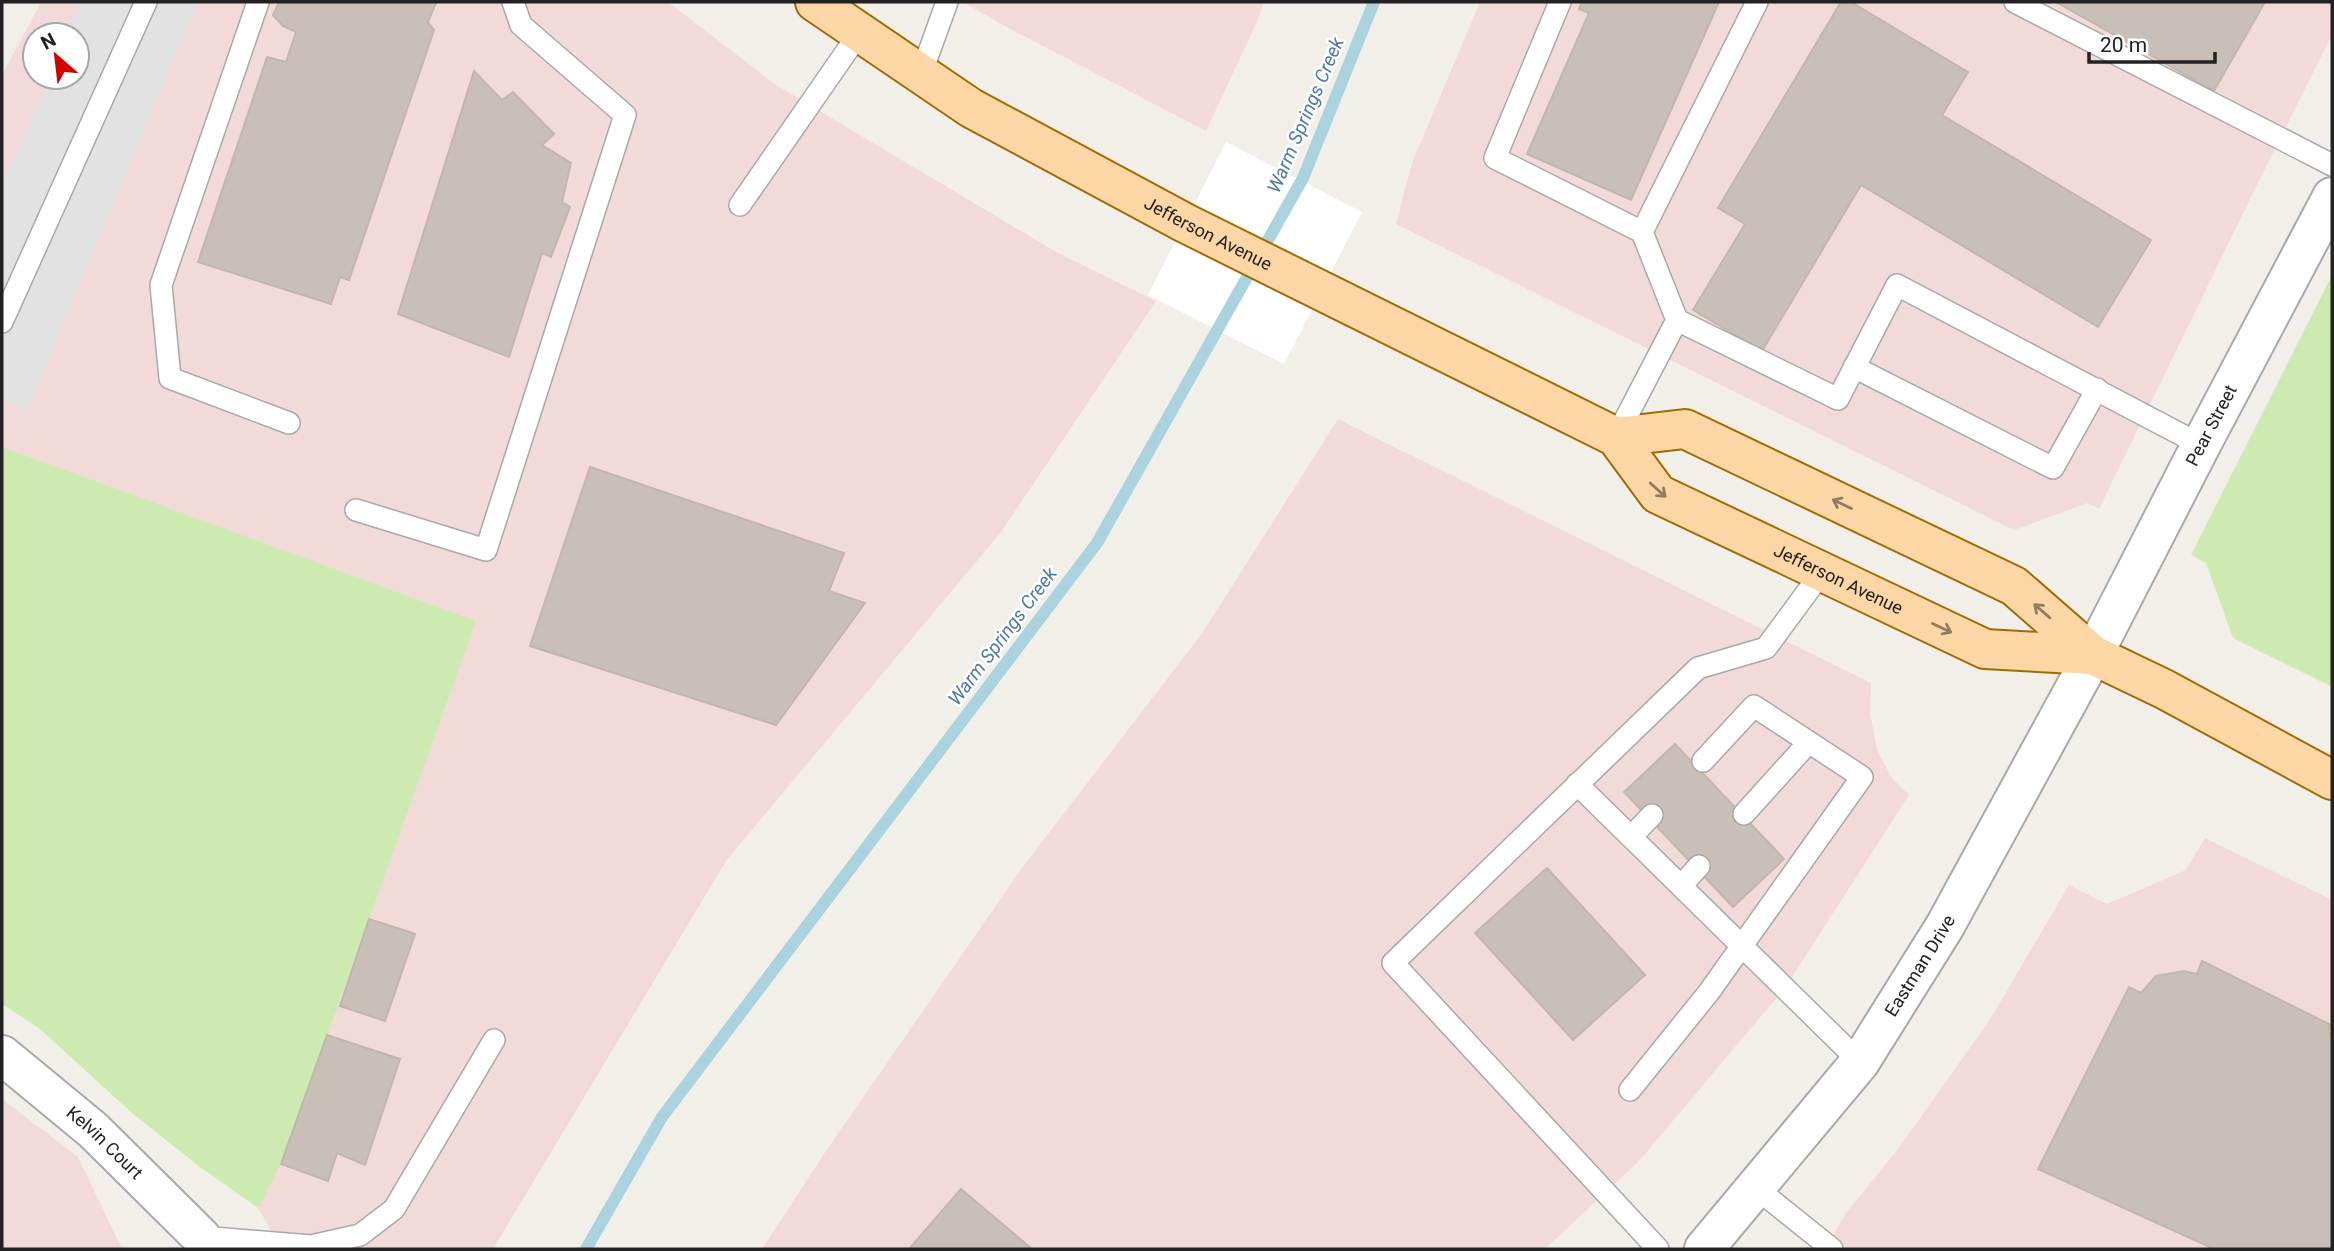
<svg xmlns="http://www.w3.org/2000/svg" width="2334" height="1251" font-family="Roboto,sans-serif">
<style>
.commercial{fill:#f2dad9;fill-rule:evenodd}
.grass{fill:#cdebb0}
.parking{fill:#e2e2e2}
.pier{fill:#fff}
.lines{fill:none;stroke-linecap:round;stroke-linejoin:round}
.stream{stroke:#aad3df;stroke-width:12}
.building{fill:#c7bfb8;stroke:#c4b6ab;stroke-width:2}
.service-casing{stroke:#a9a9a9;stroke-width:24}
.minor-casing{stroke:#a9a9a9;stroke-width:42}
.primary-casing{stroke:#a06b00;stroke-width:42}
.service{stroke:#fff;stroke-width:21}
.minor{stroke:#fff;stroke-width:38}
.primary{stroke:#fcd6a4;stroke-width:38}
.oneway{stroke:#8f7c63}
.labels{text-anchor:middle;stroke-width:5;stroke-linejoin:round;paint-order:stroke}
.street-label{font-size:18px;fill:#222;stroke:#fff}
.water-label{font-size:19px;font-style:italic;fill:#4a7aab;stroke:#fff}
</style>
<rect width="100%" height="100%" fill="#f2efe9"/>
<path class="commercial" d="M41 2H668L776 85 1058 253 1156 301 1001 532 726 861 493 1249H277L278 1242 258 1208 476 621 2 448V75ZM35 35H77V77H35Z
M963 2H1264L1257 22 1206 131 1010 29Z
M1480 2H2332V35L2253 193 2099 509 2088 503 2014 530 1396 224 1412 163Z
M1338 419 1871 683 1870 713 1877 750 1892 778 1909 795 1785 988 1639 1161 1545 1249H762L826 1151 1022 868 1203 632Z
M2205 838 2332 900V1249H1825L1846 1213 1898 1149 1989 1021 2069 885 2107 904 2186 870Z
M2 1099 78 1157 122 1249H2Z"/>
<path class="grass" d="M2332 275V687L2233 638 2206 563 2191 555Z
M2 447 476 621 281 1164 258 1208 200 1167 133 1114 40 1029 2 1004Z"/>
<path class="parking" d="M81 2H198L26 414 2 396V186L49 77H77V35H67Z"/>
<path class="pier" d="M1226 142 1362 212 1284 364 1148 295Z"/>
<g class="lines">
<path class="stream" d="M586 1249 662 1117 1097 543 1303 178 1374 2"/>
</g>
<path class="building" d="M279 2 436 3 428 22 434 30 349 280 340 277 331 304 198 262 267 57 286 62 296 32 283 26 273 15Z
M1582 2H1719L1631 200 1527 154 1589 13 1579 9Z
M1841 2H1851L1968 72 1942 115 2151 240 2098 327 1861 185 1762 351 1693 310 1745 224 1718 208Z
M2056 2H2265L2214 91Z
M474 71 502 100 513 92 554 134 542 145 571 163 562 202 570 207 551 257 542 253 509 357 398 314Z
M590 467 844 553 829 591 865 603 776 725 530 646Z
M1675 744 1784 859 1733 907 1624 792Z
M1547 868 1645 975 1573 1040 1475 933Z
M369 919 415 934 385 1021 340 1006Z
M2202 961 2331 1025 2328 1032 2332 1035V1249H2214L2038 1169 2129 987 2141 993 2156 976 2184 971 2197 974Z
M327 1035 400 1059 365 1165 337 1153 328 1181 281 1164Z
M961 1189 1032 1249H909Z"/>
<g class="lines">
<g class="service-casing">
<path id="service" d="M258 2 161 285 170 378 289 423
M1560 2 1495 158 1642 232 1677 320 1616 437
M2015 2 2332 165
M921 74 947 2
M740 205 860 32
M1642 232 1757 2
M1677 320 1838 399 1897 285 2201 445
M2 322 146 2
M1854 367 2053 468 2097 389
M356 510 486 550 625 115 521 25 513 2
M1577 784 1860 1062
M1744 814 1809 742
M1631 837 1652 815
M1681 886 1699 866
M1630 1090 1709 992 1862 777 1754 706 1703 761
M1756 1188 1832 1249
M198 1244 201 1237 311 1246 360 1235 394 1209 494 1040
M1658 1249 1393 963 1698 668 1766 648 1822 572"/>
</g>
<g class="minor-casing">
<g id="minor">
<path id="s1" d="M2 1055 93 1130 201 1237"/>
<path id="s2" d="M1704 1249 1860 1062 1945 926 2093 655 2201 445 2332 197"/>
</g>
</g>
<g class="primary-casing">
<g id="primary">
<path id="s3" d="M815 2 971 108 1185 223 1616 437 1658 494 1985 649 2093 655"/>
<path d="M1616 437 1685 429 2014 586 2093 655 2164 689 2332 780"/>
</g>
</g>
<use href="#service" class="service"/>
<use href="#minor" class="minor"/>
<use href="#primary" class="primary"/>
</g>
<defs><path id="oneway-shaft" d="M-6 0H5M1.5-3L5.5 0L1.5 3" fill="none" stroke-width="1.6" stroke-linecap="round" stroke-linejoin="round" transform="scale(1.75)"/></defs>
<g class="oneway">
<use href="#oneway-shaft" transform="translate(1658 490) rotate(42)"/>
<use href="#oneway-shaft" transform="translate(1842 504) rotate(-154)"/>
<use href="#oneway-shaft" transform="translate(2042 611) rotate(-139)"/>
<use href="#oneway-shaft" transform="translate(1942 628) rotate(25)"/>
</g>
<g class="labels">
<g class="street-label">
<text dy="6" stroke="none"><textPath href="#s3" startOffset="457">Jefferson Avenue</textPath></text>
<text dy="6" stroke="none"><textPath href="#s2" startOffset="971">Pear Street</textPath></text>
<text dy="6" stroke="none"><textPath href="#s3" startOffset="1183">Jefferson Avenue</textPath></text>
<text dy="6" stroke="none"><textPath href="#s2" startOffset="357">Eastman Drive</textPath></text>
<text dy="6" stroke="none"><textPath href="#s1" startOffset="135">Kelvin Court</textPath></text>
</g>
<g class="water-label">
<text transform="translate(1305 115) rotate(-67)" y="7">Warm Springs Creek</text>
<text transform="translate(1002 636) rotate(-53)" y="7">Warm Springs Creek</text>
</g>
</g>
<rect width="2334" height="1251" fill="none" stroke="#222222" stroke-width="7"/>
<g transform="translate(56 56) rotate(332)"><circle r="33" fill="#ffffff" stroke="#a7a7a7" stroke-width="2"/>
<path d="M0-5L12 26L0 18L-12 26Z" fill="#d40000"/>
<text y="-10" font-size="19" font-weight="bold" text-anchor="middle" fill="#222222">N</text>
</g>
<path d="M2089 52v10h126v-10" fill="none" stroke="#222222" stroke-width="3.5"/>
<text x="2100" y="52" font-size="21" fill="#222222" stroke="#ffffff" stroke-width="5" paint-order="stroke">20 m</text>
</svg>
